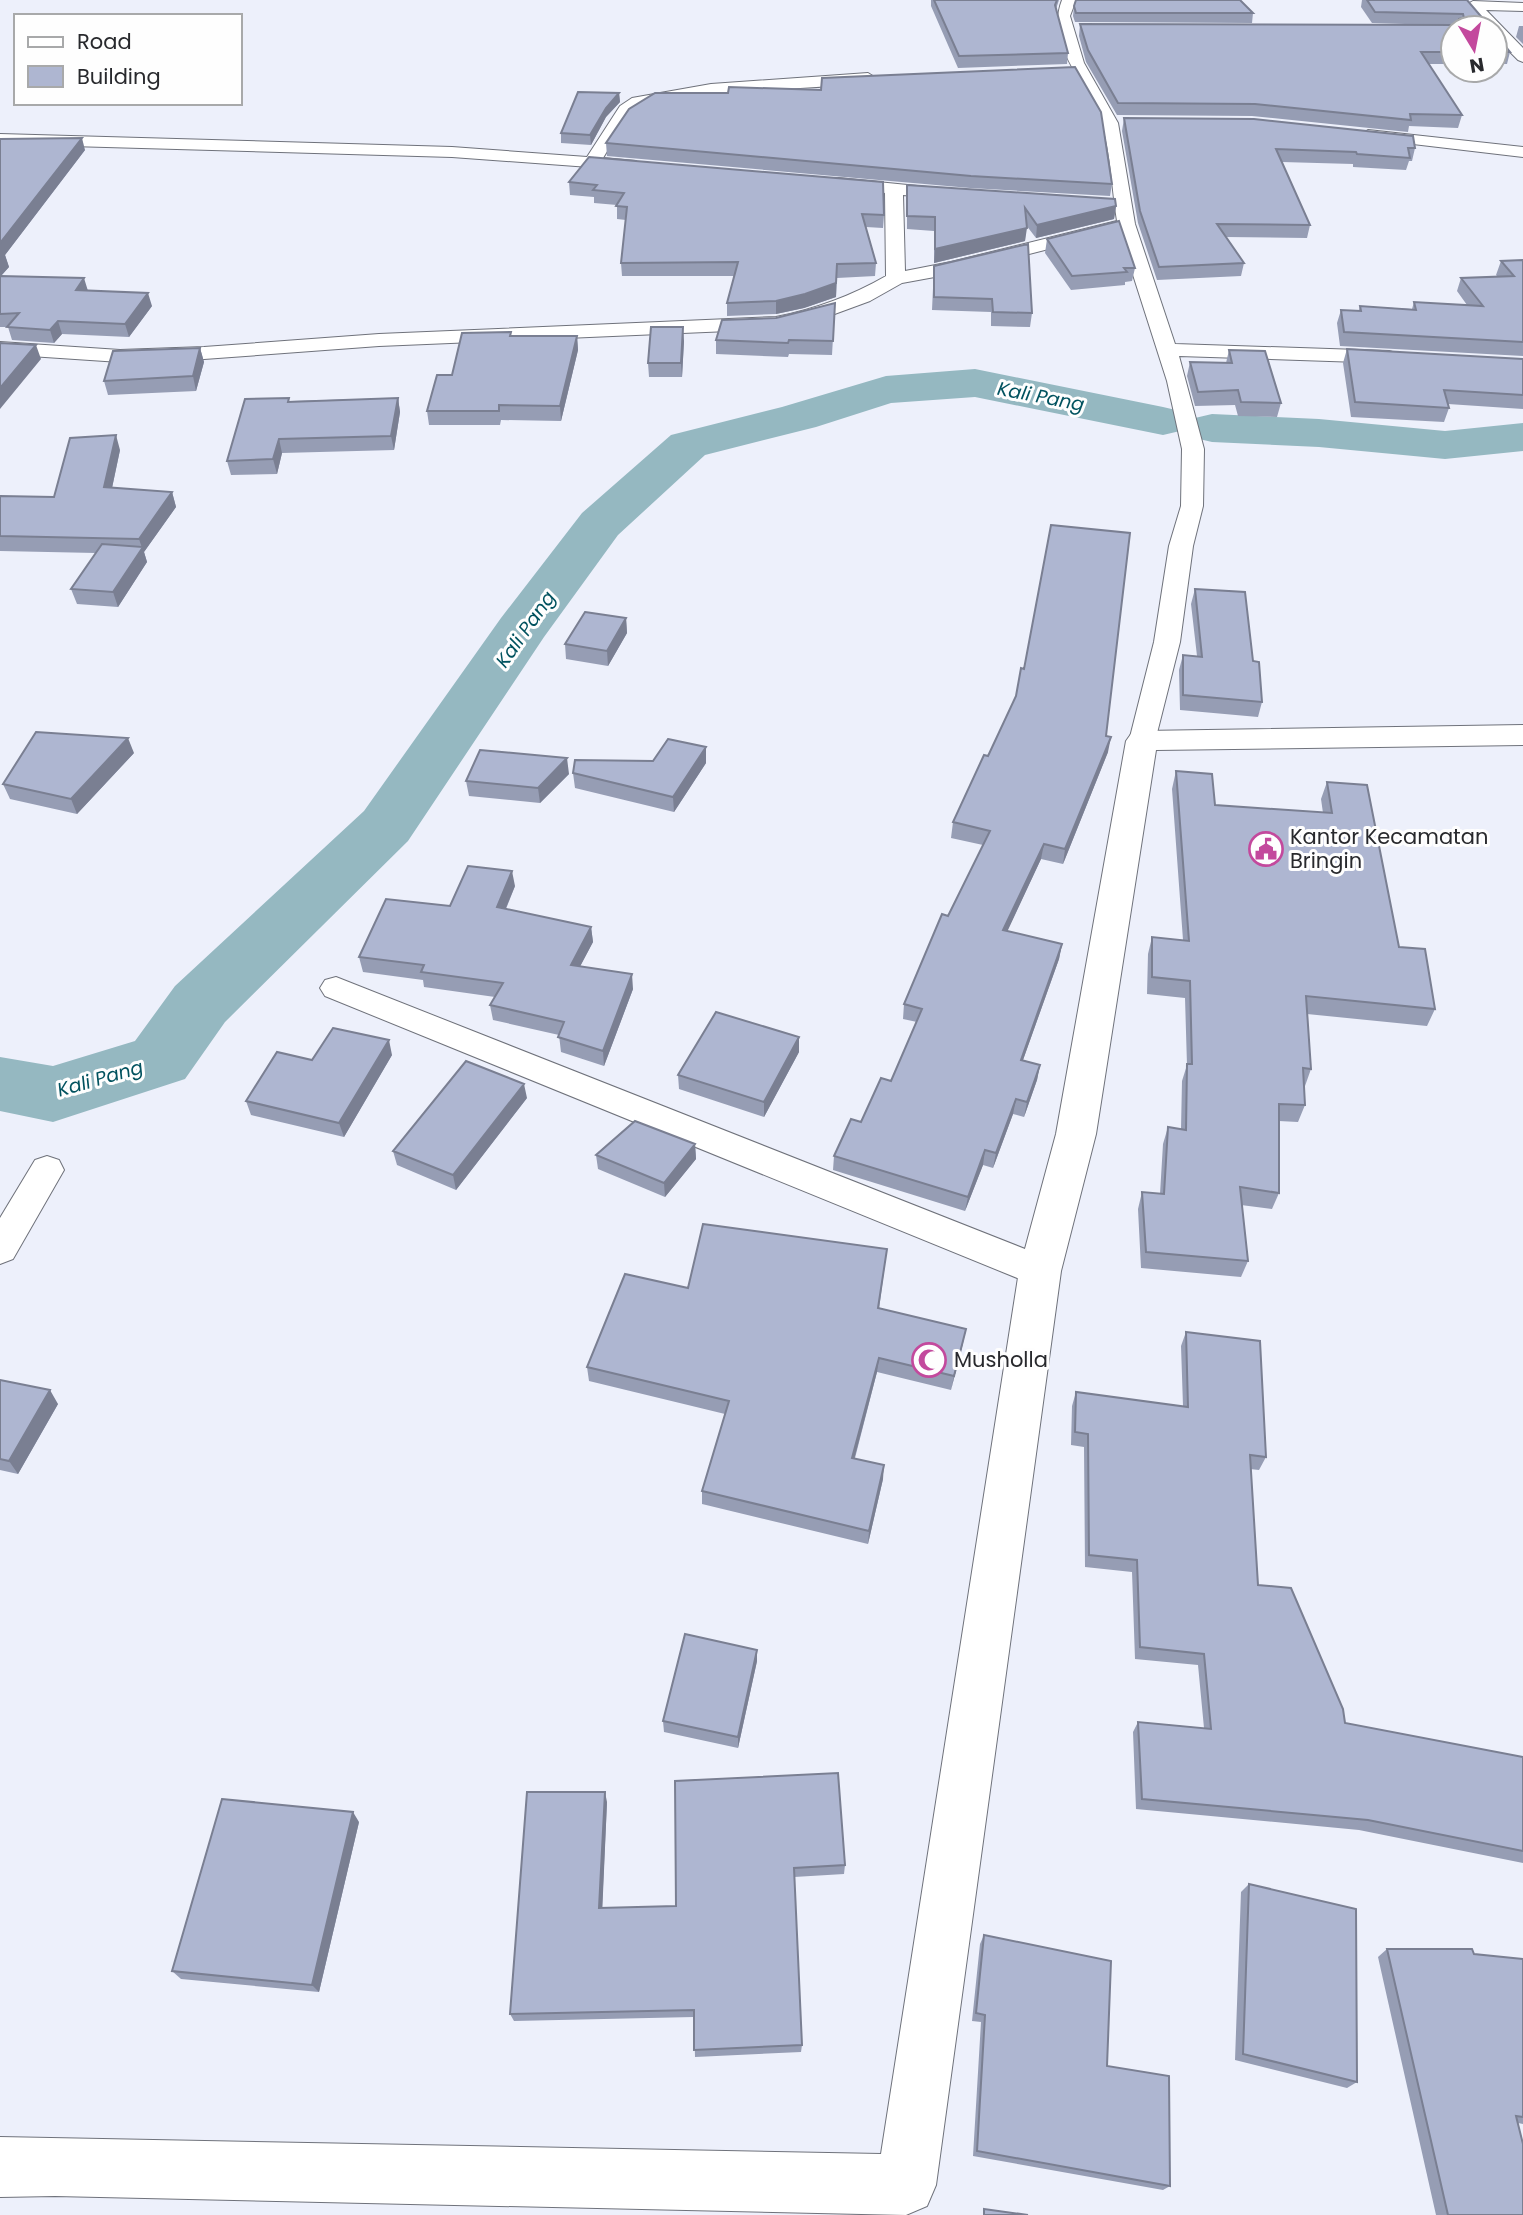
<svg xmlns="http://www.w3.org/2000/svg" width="1523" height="2215" font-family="Poppins,sans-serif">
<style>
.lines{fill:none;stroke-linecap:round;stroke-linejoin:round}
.river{fill:#95b8c1;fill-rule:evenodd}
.street-casing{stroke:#6f727b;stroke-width:2}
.secondary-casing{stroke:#6f727b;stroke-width:2}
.street{fill:#fff;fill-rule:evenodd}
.secondary{fill:#fff;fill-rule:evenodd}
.wall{fill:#969db4}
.shaded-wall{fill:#7a7f92}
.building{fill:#aeb6d1;stroke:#7a7f92;stroke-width:2}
.labels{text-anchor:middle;stroke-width:6;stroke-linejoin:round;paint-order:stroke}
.far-water-label{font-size:19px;font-style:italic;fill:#01525f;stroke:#fefefe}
.poi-label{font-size:21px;fill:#28292d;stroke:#fefefe;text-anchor:start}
</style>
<rect width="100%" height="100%" fill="#edf0fb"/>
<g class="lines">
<path class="river" d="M975 369 1163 407 1180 411 1187 421 1180 431 1163 435 975 397 891 403 816 427 705 455 618 535 544 637 408 841 225 1022 185 1079 53 1122 0 1111V1057L53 1066 135 1041 175 986 364 811 501 618 582 513 671 435 782 407 886 376Z
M1212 414 1319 419 1445 431 1523 423V451L1445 459 1319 447 1212 442 1195 438 1188 428 1195 418Z"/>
<g class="street-casing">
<path id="street" d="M1062 0H1076L1070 16 1084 63 1118 123 1135 224 1175 344 1389 351 1396 353 1399 357 1396 361 1389 363 1179 356 1204 449 1203 506 1193 546 1180 642 1155 741 1152 747 1142 749 1132 747 1129 741 1154 642 1169 546 1181 506 1182 449 1167 381 1119 231 951 274 902 283 870 301 821 319 776 329 379 346 204 359 120 362 0 354V342L120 350 204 347 379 334 776 317C816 309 851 296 886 276L885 193 832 187 829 183 838 178 957 190 960 194 957 198 951 199 903 195 905 271 951 262 1117 221C1112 190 1111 155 1102 124 1090 84 1044 47 1062 0Z
M1473 1 1523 3V11L1486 10 1523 48V62L1518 60 1495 37V28H1488L1468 8 1466 5Z
M868 73 876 78 873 81C829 92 656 86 632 113 620 125 612 144 603 158L636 161 639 165 636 169 630 170 452 157 0 144V134L452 147 587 157 620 106 632 98 711 84Z
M1368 130 1523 147V157L1362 138 1360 135Z
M336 977 1053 1260 1058 1271 1053 1282 1040 1286 1027 1282 325 996 320 988 325 980Z
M47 1156 59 1160 64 1170 13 1259 0 1264V1218L35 1160Z"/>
</g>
<g class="secondary-casing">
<path id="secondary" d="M1523 725V745L1156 750 1096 1134 1061 1271 936 2185 927 2206 906 2215 55 2196 0 2197V2137L881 2154 1019 1271 1056 1134 1126 741 1131 734 1142 731Z"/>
</g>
<use href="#street" class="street"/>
<use href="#secondary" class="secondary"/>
</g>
<path class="wall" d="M931 0H1059L1056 9 1068 53 1067 64 958 68 931 6Z
M1362 0H1467L1491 28H1453V64H1429L1462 115 1458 128 1409 126 1408 132 1252 116 1117 115 1086 62 1079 36 1080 24 1438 25 1372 23 1361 7Z
M1074 6 1253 13 1252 23 1075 22 1073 16Z
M1519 26H1523V44L1516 37Z
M1495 33 1510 52 1507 64H1495Z
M619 93 620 102 606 117 591 145 561 143V133Z
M1124 118 1415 148 1412 161H1409L1406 170 1353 167V164L1282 162 1310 225 1307 238 1226 237 1244 263 1241 276 1157 280 1138 223 1122 131Z
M0 139 85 150 5 255 9 267 1 276 88 290 152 306 129 337 62 334 54 343 12 340 8 327H0Z
M606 143 1112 184 1110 196 970 188 607 156Z
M569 182 884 215 883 228 866 227 876 263 875 276 837 278 836 297 804 308 776 314 727 316V303L734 276H622L621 263 626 220 617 219V205L594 203V197L570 195Z
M907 185 1116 206 1114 219 1036 238 1026 225 1025 241 934 263V231L907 229Z
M1047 239 1135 268 1132 281 1125 282V285L1071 290 1045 253Z
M1523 260V356L1340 346 1337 323 1341 310 1359 311 1360 306 1412 309 1414 302 1467 305 1457 291 1461 278 1498 277 1496 275 1501 261Z
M934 266 1032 313 1030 327 991 326V312L932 310Z
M835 303 832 355 789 354 788 357 716 354V340L776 318Z
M511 332V336H577L578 350 561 421 501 420 500 425H429L427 411 452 375Z
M684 341 682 377H649L648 363Z
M200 348 204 362 196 391 108 395 104 381Z
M1347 349 1523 359V409L1448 404 1449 408 1444 422 1351 417 1343 363Z
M1229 350 1281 403 1277 417 1238 416 1235 405 1195 406 1187 376 1190 362 1226 363Z
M398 398 400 412 394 450 282 453 277 474 231 475 227 461 290 401Z
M120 450 112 488 172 492 176 507 144 552 147 562 118 607 77 604 71 589 96 553 0 551V496L54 497Z
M1195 589 1262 702 1258 717 1180 710 1179 670 1183 655 1197 656 1191 604Z
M626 618 627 633 608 666 566 659 565 644Z
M1024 669 1106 736 1108 752 1063 864 1041 859 1007 931 1062 944 1059 959 1023 1060 1040 1065 1037 1080 1024 1117 1013 1114 993 1168 983 1165 965 1211 833 1170 834 1156 861 1122 891 1081 917 1022 903 1019 904 1004 983 845 951 838 953 822 988 756 1016 696Z
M134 753 77 814 10 799 3 784Z
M706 763 674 812 575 788 573 773Z
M1176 771 1215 805 1323 813 1321 799 1327 782 1399 947 1435 1009 1427 1026 1307 1014 1311 1069 1305 1086V1105L1298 1122 1279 1121V1193L1272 1209 1241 1205 1248 1261 1241 1277 1141 1268 1138 1209 1142 1192 1160 1194 1163 1144 1168 1127 1181 1129 1182 1081 1187 1065 1185 998 1147 994 1148 954 1152 937 1183 940 1172 789Z
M569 774 540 803 469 796 466 781Z
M515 886 506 909 591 927 593 942 580 966 633 989 604 1066 561 1052 559 1035 493 1020 490 1005 495 997 424 987 423 980 363 972 359 957 450 906Z
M799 1052 764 1117 679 1089 678 1075Z
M392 1055 344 1137 251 1115 246 1101 312 1060Z
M527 1098 456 1190 397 1165 393 1151Z
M695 1144 696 1159 665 1197 598 1169 596 1155Z
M885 1264 879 1309 963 1343 951 1390 877 1372 855 1458 883 1479 868 1544 702 1504V1491L725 1414 589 1381 587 1367 688 1288Z
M1186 1332 1266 1457 1259 1470 1250 1469 1258 1585 1345 1723 1523 1757V1863L1359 1830 1136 1809 1133 1732 1138 1722 1204 1728 1198 1665 1135 1659 1132 1572 1085 1567 1084 1447 1071 1445 1072 1406 1076 1392 1183 1406 1181 1346Z
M0 1380 58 1404 18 1474 0 1470Z
M757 1650V1661L738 1748 664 1732 663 1721Z
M675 1781 845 1865 844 1874 794 1877 802 2045 801 2052 695 2057 694 2017 514 2021 510 2014 607 1802 602 1908 676 1906Z
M359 1822 319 1992 181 1979 172 1971Z
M1249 1884 1357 2082 1347 2088 1235 2060 1241 1892Z
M984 1935 1107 2066 1170 2186 1163 2190 973 2156 981 2022 972 2021 980 1944Z
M1387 1949 1474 1954 1523 1959V2124L1518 2123 1523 2215H1436L1378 1957Z"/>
<path class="shaded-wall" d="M619 93 620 102 606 117 591 145 590 135 606 108Z
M82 138 85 150 5 255 9 267 0 277V243Z
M1116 206 1114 219 1036 238 1037 225Z
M1027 228 1025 241 934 263 935 249Z
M837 264 836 297 804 308 776 314V301Z
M84 278 88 291 76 290Z
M148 293 152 306 129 337 125 324Z
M58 321 62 334 54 343 50 330Z
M683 327 684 341 682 377 681 363Z
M577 336 578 350 561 421 560 406Z
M36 345 41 359 0 409V388Z
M200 348 204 362 196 391 193 376Z
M398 398 400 412 394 450 391 436Z
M116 435 120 450 109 502 104 487Z
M279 439 282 453 277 474 273 459Z
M172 492 176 507 144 552 147 562 118 607 113 592 142 548 139 539Z
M626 618 627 633 608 666 607 651Z
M1111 737 1108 752 1063 864 1065 849Z
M128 738 134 753 77 814 71 799Z
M706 747V763L674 812 673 797Z
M567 758 569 774 540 803 538 788Z
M1044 844 1041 859 1001 945 1003 930Z
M512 871 515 886 500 922 497 907Z
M591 927 593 942 573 980 571 965Z
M1062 944 1059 959 1018 1074 1021 1060Z
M632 974 633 989 604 1066 603 1051Z
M799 1037V1052L764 1117V1102Z
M389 1040 392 1055 344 1137 339 1123Z
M1040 1065 1037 1080 1024 1117 1027 1102Z
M524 1084 527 1098 456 1190 453 1175Z
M1016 1099 1013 1114 993 1168 996 1153Z
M695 1144 696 1159 665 1197 664 1183Z
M985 1150 983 1165 965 1211 968 1197Z
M966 1329 963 1343 951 1390 954 1376Z
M879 1358 877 1372 851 1471 852 1458Z
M50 1390 58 1404 18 1474 9 1461Z
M884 1465 883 1479 868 1544 869 1531Z
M757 1650V1661L738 1748V1737Z
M605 1792 607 1802 602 1916 599 1908Z
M353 1812 359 1822 319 1992 312 1985Z"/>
<path class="building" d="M934 0H1057L1055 5 1068 53 959 56Z
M1076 0H1240L1253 13H1076L1074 6Z
M1367 0H1467L1491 28H1453V52H1421L1462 115 1410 114 1411 120 1255 104 1118 103 1088 50 1080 24 1456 25 1459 19 1464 18 1463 14 1375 12Z
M1495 33 1510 52H1495Z
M1075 67 1101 112 1112 184 971 176 606 143 629 109 655 93H728L729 87 821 90 822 78Z
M578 92 619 93 606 108 590 135 561 133Z
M1124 118 1254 119 1413 136 1415 148H1408L1410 158 1357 154 1356 152 1276 149 1310 225 1217 224 1244 263 1159 267 1140 211Z
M82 138 0 243V139Z
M589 157 883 182 884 215 862 214 876 263 837 264 836 283 805 294 776 301 727 303 738 262 621 263 627 207 616 206 624 193 593 190 597 185 569 182Z
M907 185 1115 199 1116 206 1037 225 1025 208 1027 228 935 249V217L907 216Z
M1119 221 1135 268H1124L1127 272 1072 276 1047 239Z
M1028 244 1032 313 993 312 992 299 934 297V266Z
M1523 260V342L1344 332 1341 310 1361 311 1360 306 1416 310 1414 302 1483 306 1461 278 1514 276 1501 261Z
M0 276 84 278 76 290 148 293 125 324 58 321 50 330 7 327 19 313 0 314Z
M835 303 833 341 789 340 788 343 716 340 722 320 776 318Z
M651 327H683L681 363H648Z
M511 332 510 336H577L560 406 499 405V411H427L437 375H452L462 333Z
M0 343 36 345 0 388Z
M200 348 193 376 104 381 113 351Z
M1347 349 1523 359V395L1444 390 1449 408 1355 402Z
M1229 350 1265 351 1281 403 1241 402 1238 390 1198 392 1190 362 1232 363Z
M289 398 288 402 398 398 391 436 279 439 273 459 227 461 245 399Z
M116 435 104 487 172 492 139 539 0 536V496L54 497 70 438Z
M1051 525 1130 533 1106 736 1111 737 1065 849 1044 844 1003 930 1062 944 1021 1060 1040 1065 1027 1102 1016 1099 996 1153 985 1150 968 1197 834 1156 851 1119 861 1122 881 1078 891 1081 922 1009 904 1004 942 914 948 916 990 831 953 822 984 755 988 756 1016 696 1021 668 1024 669Z
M102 544 143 547 113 592 71 589Z
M1195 589 1245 592 1253 661 1259 662 1262 702 1183 695V655L1202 657Z
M585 612 626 618 607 651 565 644Z
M36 732 128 738 71 799 3 784Z
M668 739 706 747 673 797 573 773 575 760 653 761Z
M480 750 567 758 538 788 466 781Z
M1176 771 1212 774 1215 805 1332 813 1327 782 1367 785 1399 947 1425 949 1435 1009 1306 996 1311 1069 1303 1068 1305 1105 1279 1104V1193L1240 1187 1248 1261 1146 1252 1142 1192 1164 1194 1168 1127 1186 1130 1187 1064H1192L1190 981 1152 977V937L1189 941Z
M468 866 512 871 497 907 591 927 571 965 632 974 603 1051 558 1037 564 1022 490 1005 503 983 421 972 424 965 359 957 386 899 450 906Z
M716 1012 799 1037 764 1102 678 1075Z
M333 1028 389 1040 339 1123 246 1101 277 1052 312 1060Z
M466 1061 524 1084 453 1175 393 1151Z
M635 1121 695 1144 664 1183 596 1155Z
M703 1224 887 1249 878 1308 966 1329 954 1376 879 1358 852 1458 884 1465 869 1531 702 1491 729 1401 587 1367 625 1274 688 1288Z
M1186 1332 1260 1341 1266 1457 1250 1455 1258 1585 1291 1588 1343 1709 1345 1723 1523 1757V1851L1368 1820 1142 1799 1138 1722 1211 1729 1204 1654 1140 1647 1137 1560 1089 1555 1088 1434 1075 1432 1076 1392 1188 1407Z
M0 1380 50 1390 9 1461 0 1459Z
M685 1634 757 1650 738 1737 663 1721Z
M838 1773 845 1865 794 1868 802 2045 694 2050V2010L510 2014 527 1792H605L599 1908 676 1906 675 1781Z
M222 1799 353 1812 312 1985 172 1971Z
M1249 1884 1356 1909 1357 2082 1243 2054Z
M984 1935 1111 1961 1107 2066 1169 2076 1170 2186 977 2151 985 2015 976 2013Z
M1387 1949H1472L1474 1954 1523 1959V2117L1516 2116 1523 2144V2215H1448Z
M984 2209 1028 2215H984Z"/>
<defs>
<g id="civic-ring" transform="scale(1.75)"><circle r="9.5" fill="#fefefe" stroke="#c3499d" stroke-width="1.5"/><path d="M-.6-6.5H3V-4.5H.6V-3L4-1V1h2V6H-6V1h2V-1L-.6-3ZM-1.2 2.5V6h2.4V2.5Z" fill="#c3499d"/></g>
<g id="mosque-ring" transform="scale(1.75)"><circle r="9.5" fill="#fefefe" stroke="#c3499d" stroke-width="1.5"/><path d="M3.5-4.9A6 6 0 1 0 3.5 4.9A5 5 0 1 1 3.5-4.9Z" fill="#c3499d"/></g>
</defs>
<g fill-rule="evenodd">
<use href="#civic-ring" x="1266" y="849"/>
<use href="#mosque-ring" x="929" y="1360"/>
</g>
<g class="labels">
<g class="far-water-label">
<text transform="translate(1041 396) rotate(11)" y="7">Kali Pang</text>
<text transform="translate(525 629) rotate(-55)" y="7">Kali Pang</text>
<text transform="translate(100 1078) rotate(-16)" y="7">Kali Pang</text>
</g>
<g class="poi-label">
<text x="1290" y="844">Kantor Kecamatan<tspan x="1290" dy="24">Bringin</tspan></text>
<text x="954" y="1367">Musholla</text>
</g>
</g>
<rect x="14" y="14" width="228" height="91" fill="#fefefe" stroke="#a8a9aa" stroke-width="2"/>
<rect x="28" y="37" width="35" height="10" fill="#ffffff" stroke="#a8a9aa" stroke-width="2"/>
<text x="77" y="49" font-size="21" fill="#28292d">Road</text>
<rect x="28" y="66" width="35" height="21" fill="#aeb6d1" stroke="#a8a9aa" stroke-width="2"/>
<text x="77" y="84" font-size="21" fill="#28292d">Building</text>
<g transform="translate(1474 49) rotate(170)"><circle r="33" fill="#fefefe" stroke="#a8a9aa" stroke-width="2"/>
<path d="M0-5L12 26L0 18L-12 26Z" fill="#c3499d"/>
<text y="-10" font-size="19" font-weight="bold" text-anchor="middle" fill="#28292d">N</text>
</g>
</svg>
